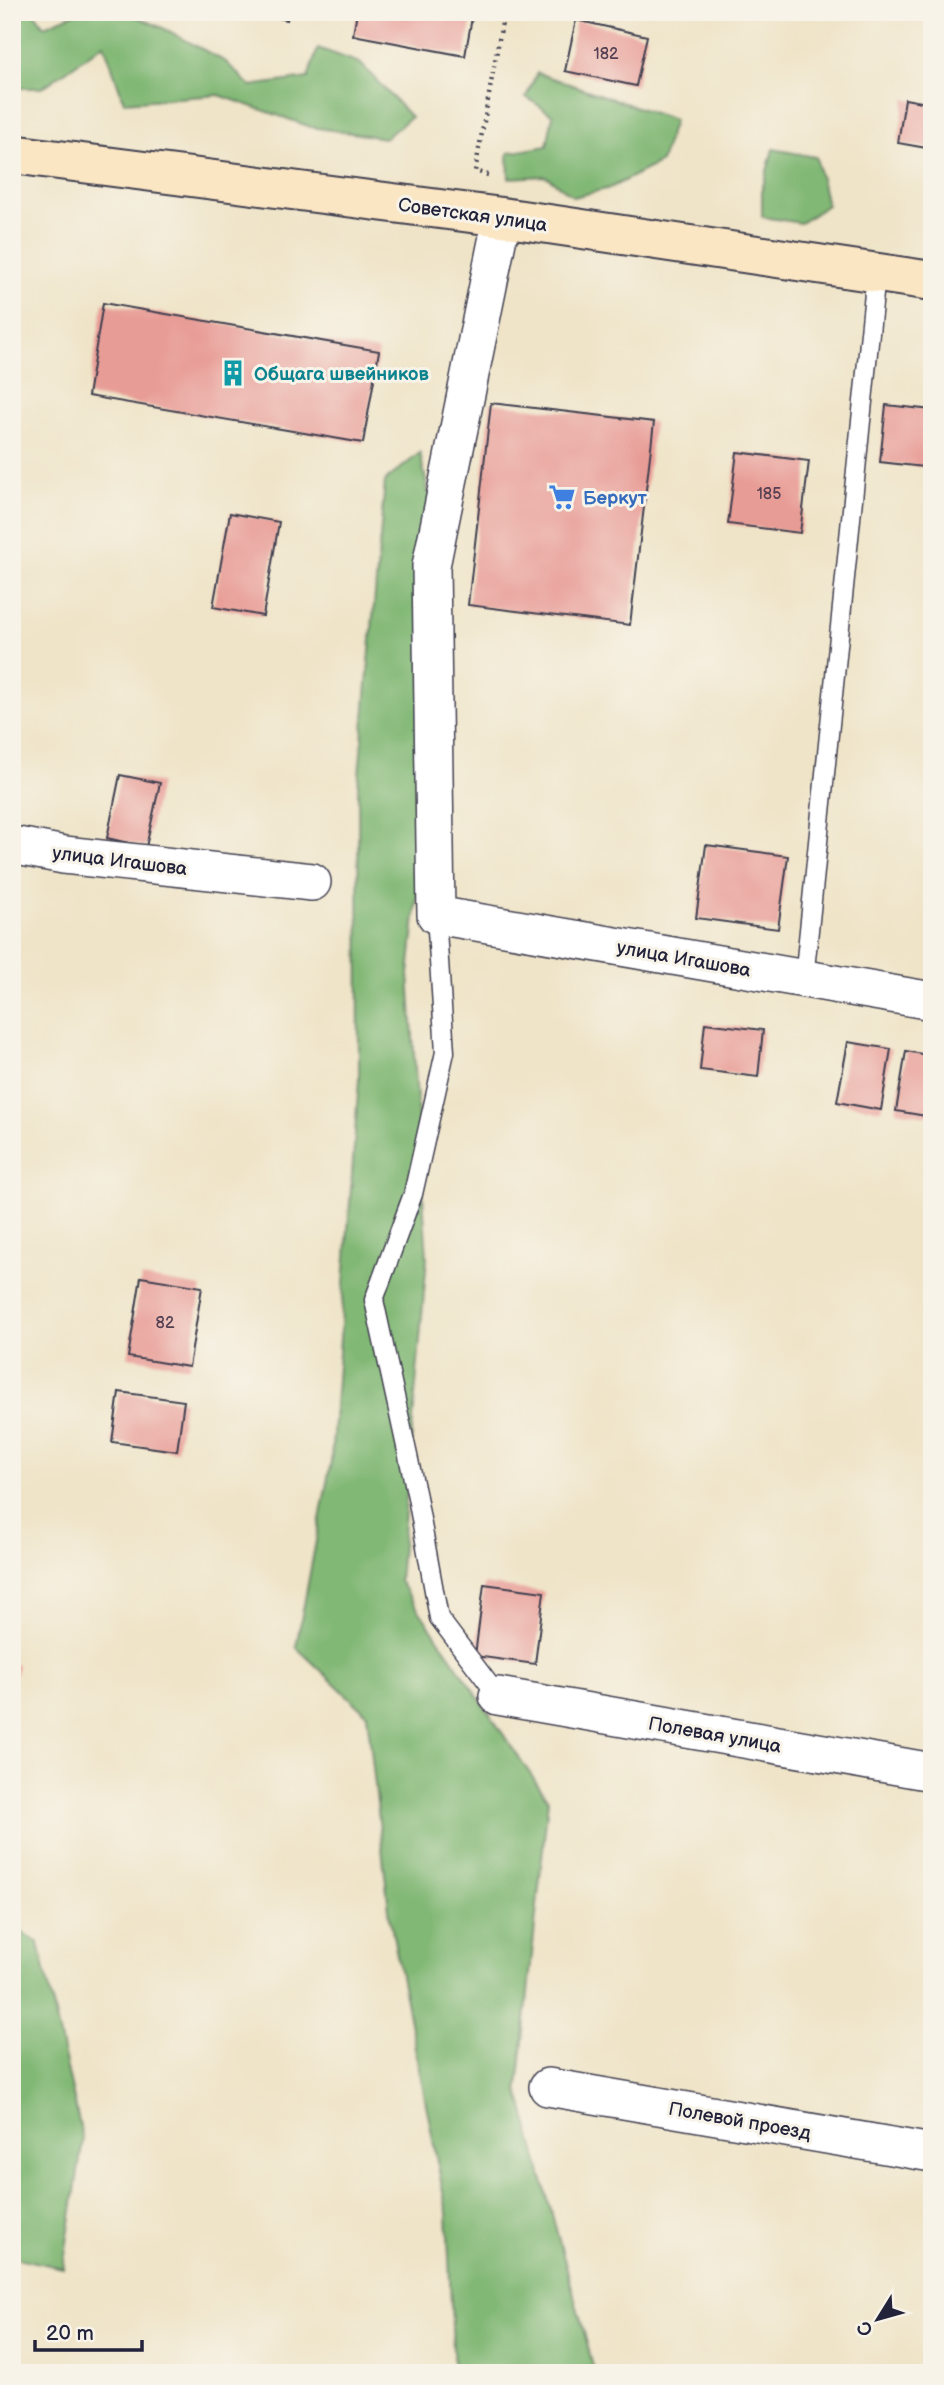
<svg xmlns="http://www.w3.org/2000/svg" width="944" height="2385" font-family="'Balsamiq Sans',sans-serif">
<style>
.forest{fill:#81b875;stroke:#526d58;stroke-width:2}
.building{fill:#e89c96}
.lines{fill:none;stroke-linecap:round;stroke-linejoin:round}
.lane-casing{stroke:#413f50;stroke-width:21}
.street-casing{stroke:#413f50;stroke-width:40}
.secondary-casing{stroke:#413f50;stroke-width:42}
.path{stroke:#413f50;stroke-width:4.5;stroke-dasharray:2 5;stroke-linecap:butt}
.lane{stroke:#fff;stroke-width:18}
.street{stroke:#fff;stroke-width:37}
.secondary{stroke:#fbe6c4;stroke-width:38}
.labels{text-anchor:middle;stroke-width:6;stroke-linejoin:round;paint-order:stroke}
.number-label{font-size:16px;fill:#544052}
.street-label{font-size:19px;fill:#22223b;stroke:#f7f3e8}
.culture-label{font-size:19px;font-weight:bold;fill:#0d838f;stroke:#f7f3e8;text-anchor:start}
.shop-label{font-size:19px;font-weight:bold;fill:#366cbe;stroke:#f7f3e8;text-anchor:start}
</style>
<rect width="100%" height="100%" fill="#f7f3e8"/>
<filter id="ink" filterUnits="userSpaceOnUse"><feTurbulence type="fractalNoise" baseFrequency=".0143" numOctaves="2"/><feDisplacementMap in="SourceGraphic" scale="14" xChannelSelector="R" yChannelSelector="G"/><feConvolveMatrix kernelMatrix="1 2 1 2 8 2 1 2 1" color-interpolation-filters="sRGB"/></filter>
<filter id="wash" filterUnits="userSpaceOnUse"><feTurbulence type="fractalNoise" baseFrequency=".00686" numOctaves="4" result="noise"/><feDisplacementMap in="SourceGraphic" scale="28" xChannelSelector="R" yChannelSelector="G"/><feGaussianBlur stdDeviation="1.57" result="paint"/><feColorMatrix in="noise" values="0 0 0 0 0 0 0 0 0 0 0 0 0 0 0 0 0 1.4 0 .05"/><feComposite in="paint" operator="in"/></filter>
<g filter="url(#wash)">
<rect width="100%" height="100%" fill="#efe4c8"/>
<path class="forest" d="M12 12H34L44 26 78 12H126L165 29 226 62 250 86 308 78 318 48 360 63 411 117 385 138 311 127 219 95 124 102 104 44 42 88H12Z
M537 73 674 120 661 162 610 188 574 197 546 176 509 178 508 153 547 146 553 115 526 97Z
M773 149 816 157 827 205 801 223 762 217V190Z
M420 453 449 590 409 974 427 1258 399 1581 548 1800 518 2089 595 2373H454L447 2212 390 1919 367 1714 296 1647 331 1461 359 1079 358 786 385 481Z
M12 1926 39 1943 83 2140 63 2268 12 2257Z"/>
<g id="blocks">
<path class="building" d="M253 12H289L287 20Z
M357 12H473L465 56 353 35Z
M576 20 647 36 636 86 565 71Z
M905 99 932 104V149L898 143Z
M103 303 379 351 363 443 88 396Z
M491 403 654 422 630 625 468 605Z
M886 405 932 410V468L880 462Z
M737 452 809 461 800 533 728 524Z
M230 513 279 522 263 616 213 607Z
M120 775 160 783 146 847 107 838Z
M706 845 788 856 778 929 696 918Z
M705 1023 763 1030 758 1077 700 1070Z
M848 1042 891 1049 881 1110 837 1102Z
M906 1051 932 1056V1117L896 1111Z
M141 1277 202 1287 189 1367 128 1357Z
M119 1392 184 1401 177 1451 112 1442Z
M484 1584 544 1592 535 1664 475 1656Z
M12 1664 18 1665 13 1683H12Z"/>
</g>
</g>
<g filter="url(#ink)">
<use href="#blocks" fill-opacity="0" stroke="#413f50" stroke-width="2"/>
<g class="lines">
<g class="lane-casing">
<path id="lane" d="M436 915 445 1052 413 1194 374 1300 417 1497 439 1618 498 1696
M804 979 876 274"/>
</g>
<g class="street-casing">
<path id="street" d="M502 217 431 566 436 915 932 1001
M12 845 64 855 312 882
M498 1696 932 1772
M548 2087 932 2153"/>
</g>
<g class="secondary-casing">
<path id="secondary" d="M12 154 502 217 932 281"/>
</g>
<path class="path" d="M488 175 475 171 504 12"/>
<use href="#lane" class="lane"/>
<use href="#street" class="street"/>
<use href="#secondary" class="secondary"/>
</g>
</g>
<defs>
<g id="building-bare" transform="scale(2.1)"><path d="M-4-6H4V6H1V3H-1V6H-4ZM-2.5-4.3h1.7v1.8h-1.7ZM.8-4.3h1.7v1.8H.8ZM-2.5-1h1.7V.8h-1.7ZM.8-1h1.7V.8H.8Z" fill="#0f9aa8" stroke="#f7f3e8" stroke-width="2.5" paint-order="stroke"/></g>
<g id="supermarket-bare" transform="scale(2.1)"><path d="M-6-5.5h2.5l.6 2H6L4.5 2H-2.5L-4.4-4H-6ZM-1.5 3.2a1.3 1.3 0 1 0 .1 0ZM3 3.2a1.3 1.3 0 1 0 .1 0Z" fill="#3f7fe0" stroke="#f7f3e8" stroke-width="2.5" paint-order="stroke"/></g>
</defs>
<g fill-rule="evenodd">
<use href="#building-bare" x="233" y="373"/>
<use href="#supermarket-bare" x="562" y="497"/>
</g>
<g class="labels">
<g class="number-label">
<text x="606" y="59">182</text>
<text x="769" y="499">185</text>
<text x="165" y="1328">82</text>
</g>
<g class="street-label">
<text transform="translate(473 214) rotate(8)" y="7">Советская улица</text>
<text transform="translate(120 860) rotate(7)" y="7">улица Игашова</text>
<text transform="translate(684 958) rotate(10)" y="7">улица Игашова</text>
<text transform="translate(715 1734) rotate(10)" y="7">Полевая улица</text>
<text transform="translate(740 2120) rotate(10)" y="7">Полевой проезд</text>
</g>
<g class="culture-label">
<text x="254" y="380">Общага швейников</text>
</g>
<g class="shop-label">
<text x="583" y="504">Беркут</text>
</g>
</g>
<rect width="944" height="2385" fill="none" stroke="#f7f3e8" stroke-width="42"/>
<g transform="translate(878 2319) rotate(233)" stroke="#f7f3e8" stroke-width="5" paint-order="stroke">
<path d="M0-5L12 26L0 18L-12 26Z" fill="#22223b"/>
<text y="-10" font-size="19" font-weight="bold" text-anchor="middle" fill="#22223b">С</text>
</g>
<path d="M35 2340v10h107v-10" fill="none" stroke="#22223b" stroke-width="3.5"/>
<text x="46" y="2340" font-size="21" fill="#22223b" stroke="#f7f3e8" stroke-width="5" paint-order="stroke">20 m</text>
</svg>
